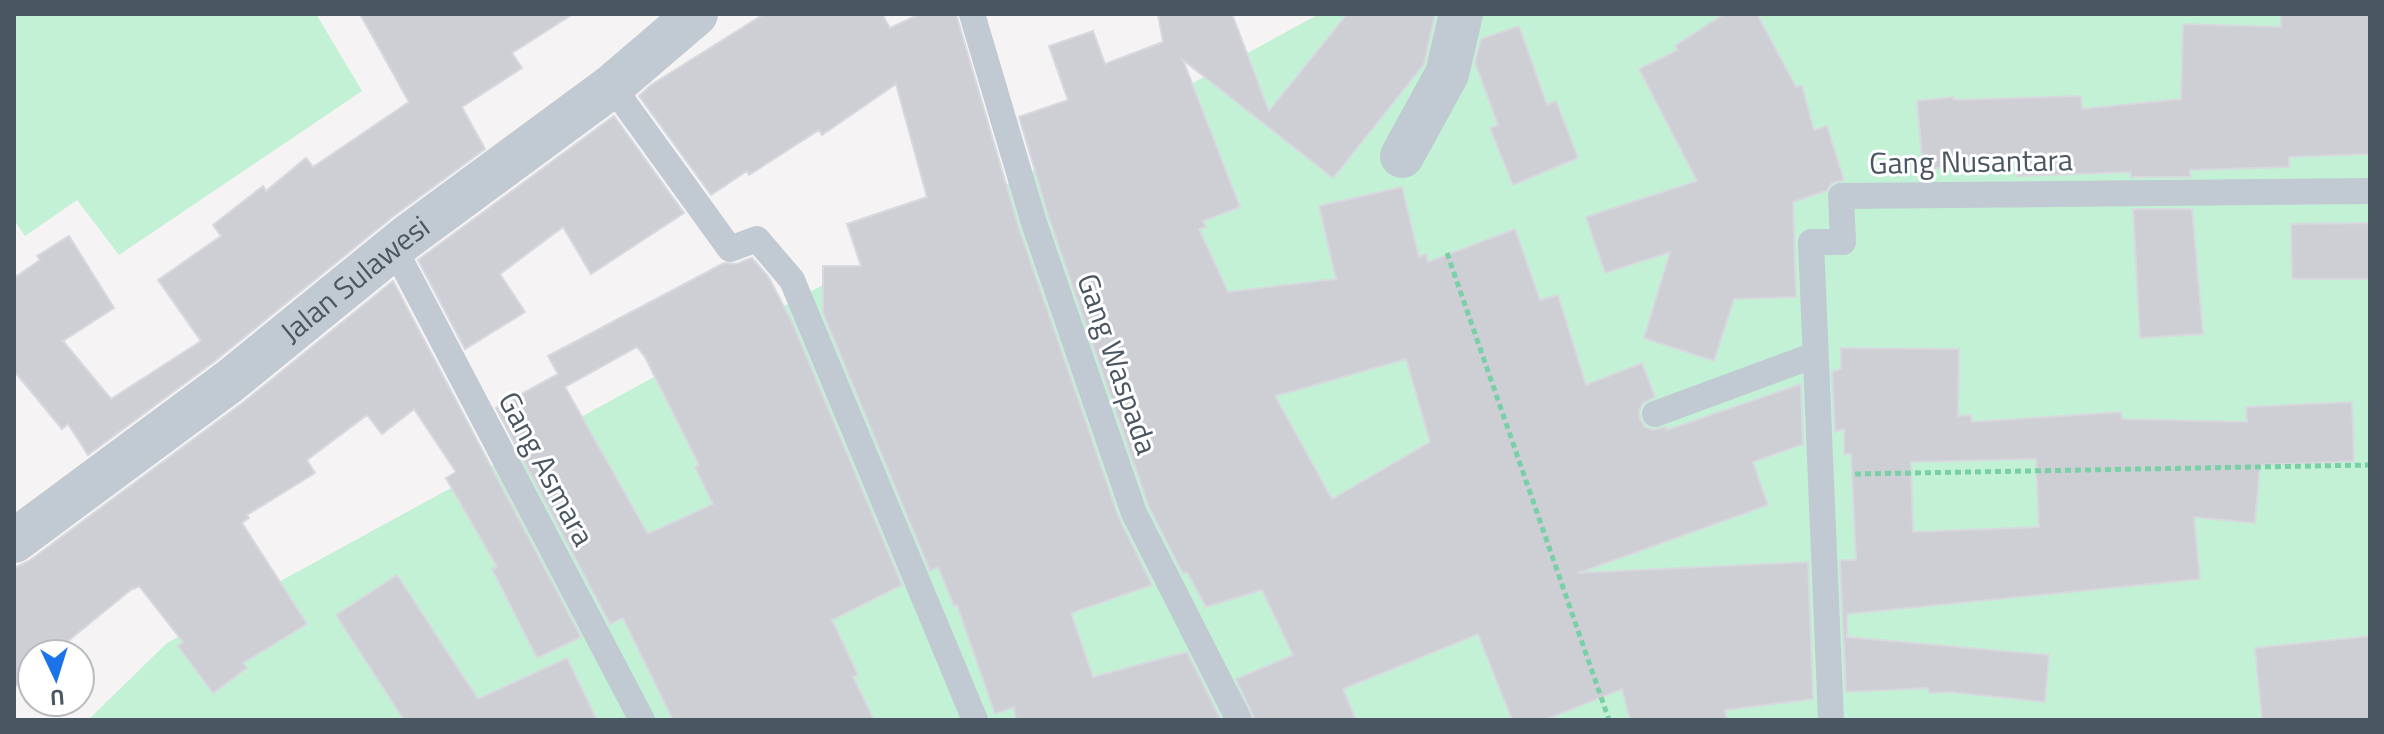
<svg xmlns="http://www.w3.org/2000/svg" width="2384" height="734" font-family="'Titillium Web',sans-serif">
<style>
.green{fill:#c3f1d5}
.building{fill:#cdcfd5;stroke:#d7d9de;stroke-width:2;fill-rule:evenodd}
.lines{fill:none;stroke-linecap:round;stroke-linejoin:round}
.path{stroke:#7ad0a6;stroke-width:5;stroke-dasharray:6 4;stroke-linecap:butt}
.service{stroke:#c1cad2;stroke-width:26}
.minor{stroke:#c1cad2;stroke-width:44}
.tertiary{stroke:#c1cad2;stroke-width:44}
.labels{text-anchor:middle;stroke-width:6;stroke-linejoin:round;paint-order:stroke}
.street-label{font-size:30px;fill:#4a5661;stroke:#fff}
</style>
<rect width="100%" height="100%" fill="#f5f3f3"/>
<path class="green" d="M14 14H316L362 91 119 255 77 200 25 236 14 220Z
M1319 14H2370V720H88L167 643Z"/>
<path class="building" d="M360 14H573L512 53 522 68 462 107 485 149 391 218 215 361 88 455 68 424 62 429 14 371V278L40 260 37 256 69 236 114 308 63 341 111 399 201 341 158 280 221 236 213 225 263 186 266 191 306 158 313 167 409 102Z
M764 14H882L890 28 920 14H956L1019 228 1119 518 1152 585 1071 613 1093 677 1187 652 1221 720H1016L1014 707 995 714 957 605 954 606 938 567 930 571 823 313V266H861L847 224 927 197 896 84 822 135 819 130 749 175 747 171 711 195 639 96 651 85Z
M1158 14H1232L1269 111 1347 14H1435L1424 64 1333 178 1183 60 1240 207 1203 221 1206 227 1199 229 1228 292 1336 279 1319 206 1402 187 1419 257 1426 254 1428 262 1515 229 1540 300 1558 295 1586 385 1642 363 1655 397 1643 403 1639 411 1640 419 1645 427 1653 430 1666 427 1667 430 1801 384 1803 444 1753 462 1768 505 1578 573 1808 562 1813 699 1725 710 1727 720H1630L1622 689 1545 720H1512L1478 634 1343 689 1356 720H1255L1236 679 1293 655 1262 590 1206 607 1187 572 1183 574 1149 507 1049 218 1019 117 1068 100 1049 46 1093 31 1105 64 1163 42ZM1406 359 1430 442 1332 499 1275 396Z
M1724 14H1757L1796 87 1802 86 1814 130 1827 126 1844 180 1832 183 1826 191 1793 202 1796 297 1734 299 1714 361 1644 338 1670 252 1605 273 1586 217 1697 181 1639 69 1678 50 1675 46Z
M2281 14H2370V154L2289 157V167L2190 170V177H2131V172L2017 176V161L1923 169 1917 101 1954 97V100L2081 96 2082 109 2181 99 2183 24 2281 27Z
M1519 26 1547 105 1556 101 1578 158 1513 185 1490 128 1498 125 1475 62 1481 39Z
M614 116 684 213 591 274 563 227 500 274 525 312 465 349 418 260Z
M2133 209H2192L2203 334 2140 338Z
M2370 223V279H2292L2291 224Z
M752 258 768 276 792 322 902 585 832 620 858 675 853 677 874 720H673L623 618 610 624 496 408 558 374 548 356 724 263 736 264ZM637 347 645 357 699 465 695 467 713 504 648 534 565 387Z
M393 281 581 637 537 658 492 569 497 567 446 478 456 472 414 409 382 434 367 415 307 460 315 473 247 515 249 518 242 523 307 624 243 663 247 668 213 693 178 646 183 642 139 586 134 589 133 588 52 654H32V672L14 688V568L29 561 245 401Z
M1841 348 1959 349 1958 416 1971 415 1972 422 2121 412 2122 419 2247 422 2246 407 2352 402 2354 461 2260 465 2255 523 2194 517 2200 579 1847 614V637L2049 655 2045 702 1950 692 1929 693 1928 688 1846 692 1840 560H1856L1851 454H1844V429L1835 432 1832 372 1841 369ZM2036 459 2039 527 1913 532 1911 462Z
M397 575 478 699 567 658 597 720H404L336 615Z
M2370 636V720H2262L2255 648Z"/>
<g class="lines">
<path class="path" d="M1447 253 1609 720
M1855 474 2370 465"/>
<path class="service" d="M972 14 1034 223 1134 513 1239 720
M612 86 730 249 757 239 792 280 975 720
M394 248 642 720
M1655 414 1815 355
M1831 720 1811 242H1843L1841 196 2370 191"/>
<path class="minor" d="M1402 156 1447 74 1461 14"/>
<path class="tertiary" id="s1" d="M14 541 230 381 407 237 612 86 696 14"/>
</g>
<g class="labels">
<g class="street-label">
<text transform="translate(1971 162) rotate(-1)" y="10">Gang Nusantara</text>
<text dy="10" stroke="none"><textPath href="#s1" startOffset="430">Jalan Sulawesi</textPath></text>
<text transform="translate(1117 364) rotate(71)" y="10">Gang Waspada</text>
<text transform="translate(546 469) rotate(62)" y="10">Gang Asmara</text>
</g>
</g>
<rect width="2384" height="734" fill="none" stroke="#4a5661" stroke-width="32"/>
<g transform="translate(56 678) rotate(176)"><circle r="38" fill="#ffffff" stroke="#b7bbc0" stroke-width="2"/>
<path d="M0-6L14 30L0 20L-14 30Z" fill="#1a73e8"/>
<text y="-12" font-size="22" font-weight="bold" text-anchor="middle" fill="#4a5661">U</text>
</g>
</svg>
